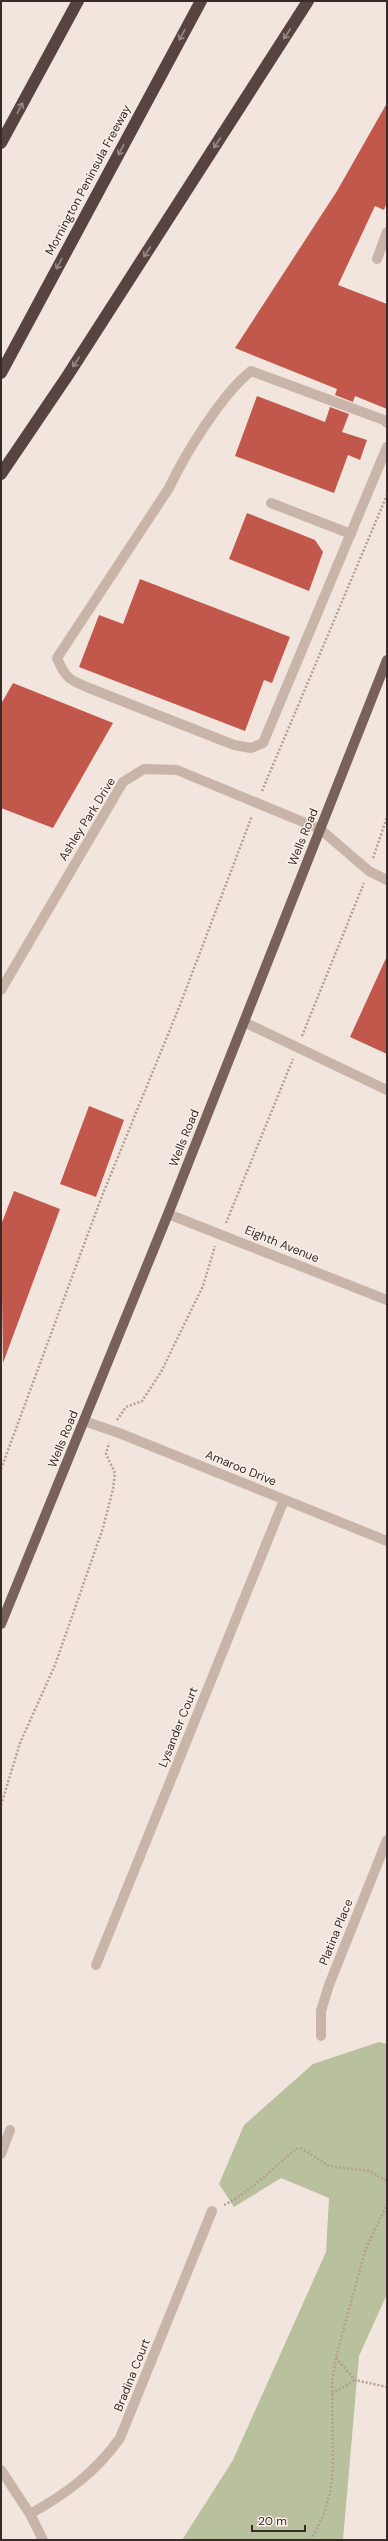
<svg xmlns="http://www.w3.org/2000/svg" width="388" height="2541" font-family="'DM Sans',sans-serif">
<style>
.green{fill:#b9c09d}
.building{fill:#c2584b}
.lines{fill:none;stroke-linecap:round;stroke-linejoin:round}
.path{stroke:#b59e93;stroke-width:2.5;stroke-dasharray:2 2;stroke-linecap:butt}
.minor{stroke:#c9b4a9;stroke-width:10}
.major{stroke:#78615a;stroke-width:10}
.highway{stroke:#574440;stroke-width:12}
.oneway{stroke:#988984}
.labels{text-anchor:middle;stroke-width:3;stroke-linejoin:round;paint-order:stroke}
.street-label{font-size:12px;fill:#372b29;stroke:#f9f0e9}
</style>
<rect width="100%" height="100%" fill="#f1e5dd"/>
<path class="green" d="M379 2042 387 2044V2294L359 2356 343 2540H182L233 2460 326 2252 329 2198 281 2178 234 2207 219 2184 244 2125 313 2064Z"/>
<path class="building" d="M387 103V202L384 210 375 206 338 285 387 304V409L355 396 353 402 335 395 337 389 235 348 337 191Z
M257 396 325 422 330 407 349 414 342 432 367 440 360 460 348 455 334 493 235 456Z
M247 513 315 540 323 552 309 591 229 559Z
M140 579 290 637 272 683 264 680 245 731 79 667 99 615 123 624Z
M13 683 113 723 53 828 1 808V704Z
M387 956V1054L350 1037Z
M89 1106 124 1120 96 1197 60 1184Z
M14 1191 60 1209 3 1363 1 1225Z"/>
<g class="lines">
<path class="path" d="M262 791 387 495
M373 858 387 817
M302 1036 364 883
M226 1223 293 1059
M117 1420 126 1407 142 1401 161 1372 203 1286 215 1246
M1 1469 102 1196 180 1005 252 816
M1 1805 20 1743 55 1665 103 1528 113 1489 115 1473 106 1454 109 1443
M224 2205C250 2192 273 2168 296 2149L301 2148 329 2166 369 2171 387 2181
M336 2358 355 2380 387 2387
M332 2394 355 2380
M311 2540 323 2516 330 2493 333 2466 332 2382 336 2357 365 2251 387 2204"/>
<path class="minor" d="M377 259 387 232
M387 423 384 420 251 371C222 394 185 454 169 488L57 658C65 678 70 680 89 688L234 745 251 748 263 743 387 447
M271 503 351 534
M1 990 123 782 144 769 177 770 320 829 369 871 387 880
M244 1022 387 1090
M168 1214 387 1300
M84 1421 119 1433 387 1541
M96 1965 284 1500
M321 2036V2011L329 1985 387 1840
M1 2154 10 2130
M1 2470 30 2514 43 2540
M30 2514C66 2494 96 2472 120 2438L212 2211"/>
<path class="major" d="M1 1624 168 1214 387 660"/>
<path class="highway" d="M1 143 78 1
M1 373 201 1
M1 474 68 375 308 1"/>
</g>
<defs><path id="oneway-shaft" d="M-6 0H5M1.5-3L5.5 0L1.5 3" fill="none" stroke-width="1.6" stroke-linecap="round" stroke-linejoin="round"/></defs>
<g class="oneway">
<use href="#oneway-shaft" transform="translate(287 34) rotate(123)"/>
<use href="#oneway-shaft" transform="translate(182 35) rotate(118)"/>
<use href="#oneway-shaft" transform="translate(20 108) rotate(-62)"/>
<use href="#oneway-shaft" transform="translate(217 143) rotate(123)"/>
<use href="#oneway-shaft" transform="translate(121 150) rotate(118)"/>
<use href="#oneway-shaft" transform="translate(147 252) rotate(123)"/>
<use href="#oneway-shaft" transform="translate(59 264) rotate(118)"/>
<use href="#oneway-shaft" transform="translate(76 362) rotate(123)"/>
</g>
<g class="labels">
<g class="street-label">
<text transform="translate(88 180) rotate(-62)" y="4">Mornington Peninsula Freeway</text>
<text transform="translate(87 819) rotate(-58)" y="4">Ashley Park Drive</text>
<text transform="translate(303 837) rotate(-68)" y="4">Wells Road</text>
<text transform="translate(184 1138) rotate(-68)" y="4">Wells Road</text>
<text transform="translate(282 1244) rotate(22)" y="4">Eighth Avenue</text>
<text transform="translate(63 1439) rotate(-68)" y="4">Wells Road</text>
<text transform="translate(241 1468) rotate(22)" y="4">Amaroo Drive</text>
<text transform="translate(178 1727) rotate(-68)" y="4">Lysander Court</text>
<text transform="translate(336 1932) rotate(-68)" y="4">Platina Place</text>
<text transform="translate(132 2375) rotate(-68)" y="4">Bradina Court</text>
</g>
</g>
<rect width="388" height="2541" fill="none" stroke="#372b29" stroke-width="4"/>
<path d="M252 2525v6h53v-6" fill="none" stroke="#372b29" stroke-width="2"/>
<text x="258" y="2525" font-size="12" fill="#372b29" stroke="#f9f0e9" stroke-width="3" paint-order="stroke">20 m</text>
</svg>
